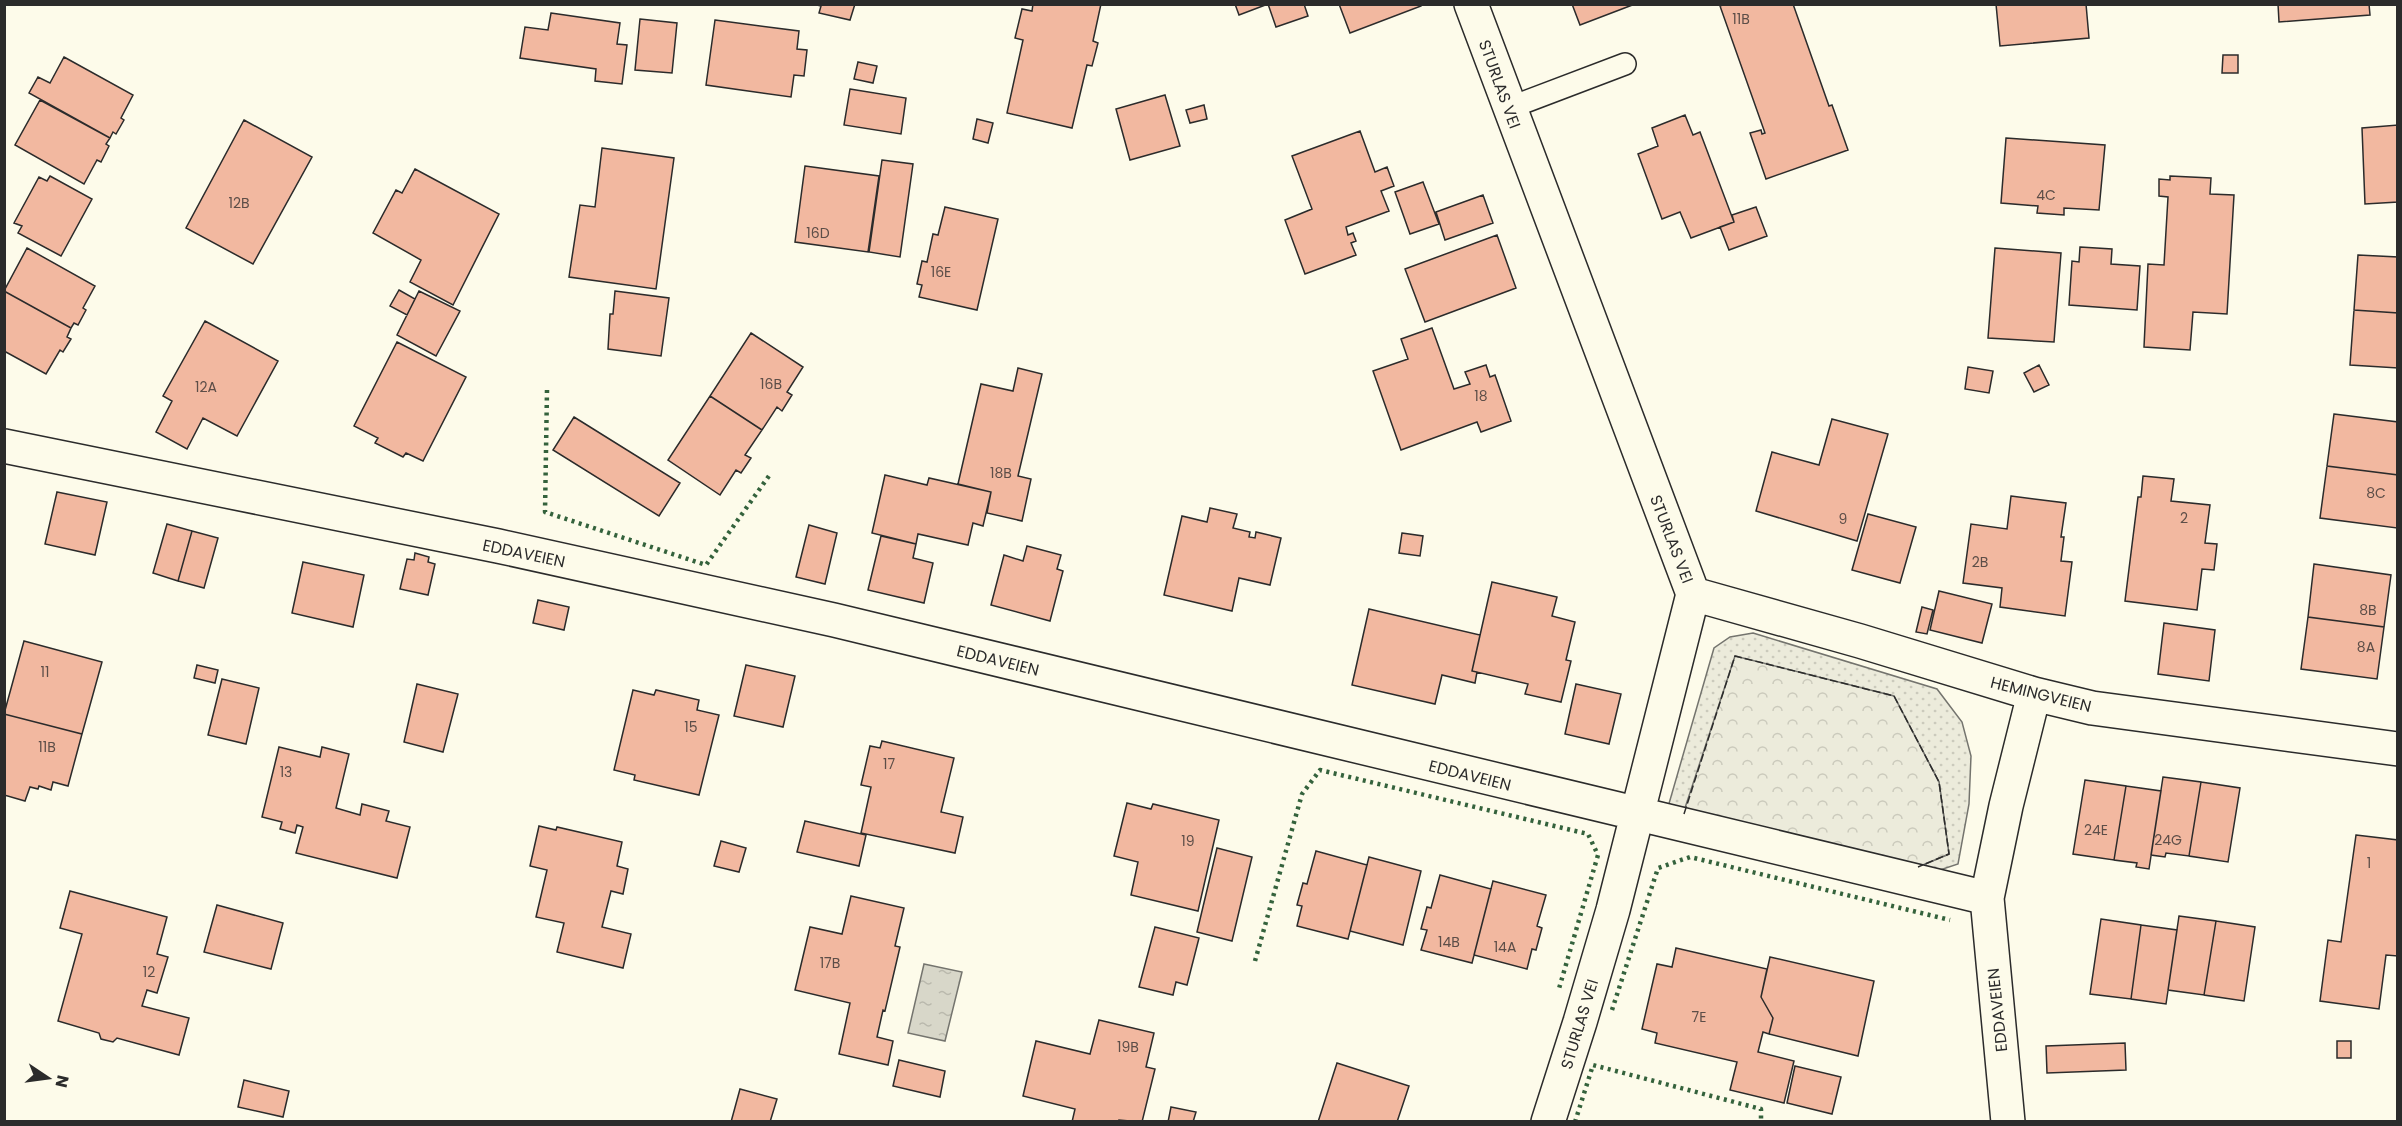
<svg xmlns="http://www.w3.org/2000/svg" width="2402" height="1126" font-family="Poppins,sans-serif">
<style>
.grass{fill:url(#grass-dots);stroke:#74746e;stroke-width:1.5}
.park{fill:url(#park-crowns);stroke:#74746e;stroke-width:1.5}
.water{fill:url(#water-ripples);stroke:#74746e;stroke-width:1.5}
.building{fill:#f2b8a0;stroke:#2b2b2b;stroke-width:1.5}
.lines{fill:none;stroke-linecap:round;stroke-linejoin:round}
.service-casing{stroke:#2b2b2b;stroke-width:24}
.minor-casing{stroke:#2b2b2b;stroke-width:36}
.service{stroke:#fdfbea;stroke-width:21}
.minor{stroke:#fdfbea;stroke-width:33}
.hedge{stroke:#34623c;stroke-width:4.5;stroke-dasharray:3 4.5;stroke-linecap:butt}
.fence{stroke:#2b2b2b;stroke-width:1.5;stroke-dasharray:8 3;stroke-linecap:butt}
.labels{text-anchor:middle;stroke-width:4.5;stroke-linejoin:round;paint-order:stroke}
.number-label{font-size:14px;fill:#5d4e48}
.street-label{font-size:16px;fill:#2b2b2b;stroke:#fdfbea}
</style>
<defs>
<pattern id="grass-dots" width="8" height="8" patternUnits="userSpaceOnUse" patternTransform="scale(1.5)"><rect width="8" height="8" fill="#ecebdb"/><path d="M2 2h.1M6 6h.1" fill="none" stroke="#cbcabc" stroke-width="1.8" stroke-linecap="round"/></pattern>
<pattern id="park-crowns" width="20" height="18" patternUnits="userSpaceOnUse" patternTransform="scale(1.5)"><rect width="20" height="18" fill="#ecebdb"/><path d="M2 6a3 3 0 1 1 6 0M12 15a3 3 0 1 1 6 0" fill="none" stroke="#cbcabc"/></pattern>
<pattern id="water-ripples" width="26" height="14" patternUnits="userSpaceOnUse" patternTransform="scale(1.5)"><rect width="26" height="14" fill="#d8d7c9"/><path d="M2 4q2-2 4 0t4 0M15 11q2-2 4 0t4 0" fill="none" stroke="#bab9ad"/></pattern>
</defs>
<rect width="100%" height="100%" fill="#fdfbea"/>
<path class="grass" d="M1753 633 1937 689 1962 722 1971 756 1969 804 1958 864 1934 872 1918 867 1949 854 1939 782 1894 697 1683 814 1668 807 1714 648 1730 637Z"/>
<path class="park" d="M1735 656 1894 696 1939 782 1949 854 1918 867 1683 814Z"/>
<path class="water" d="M924 964 962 972 945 1041 908 1033Z"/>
<path class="building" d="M813 4H855L850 20 819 13 821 6Z
M1033 4H1101L1093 41 1098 43 1092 66 1087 65 1072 128 1007 113 1023 40 1015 38 1022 9 1032 11Z
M1235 4H1268L1239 15Z
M1268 4H1304L1308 16 1276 27Z
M1339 4H1421V6L1350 33Z
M1572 4H1635L1580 25Z
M1725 4H1793L1829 106 1832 105 1848 150 1766 179 1750 133 1761 130 1762 134 1765 133 1720 6Z
M1996 4H2086L2089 38 2000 46Z
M2278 4H2369L2370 15 2279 22Z
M551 13 620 23 617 44 627 45 622 84 595 81 596 69 520 58 525 27 548 30Z
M640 19 677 23 672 73 635 70Z
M715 20 799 31 797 49 807 50 804 76 794 75 791 97 706 85Z
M2223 55H2238V73H2222Z
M64 57 133 95 121 118 124 120 116 134 113 132 110 138 29 93 38 77 50 83Z
M858 62 877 66 873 83 854 79Z
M850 89 906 98 901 134 844 125Z
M1165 95 1180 146 1130 160 1116 109Z
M40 100 110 138 106 144 109 146 101 162 97 160 84 184 15 145Z
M1204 105 1207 119 1190 123 1186 110Z
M1685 115 1693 135 1700 132 1734 222 1691 238 1680 212 1662 219 1638 154 1658 146 1652 128Z
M977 119 993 123 988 143 973 139Z
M244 120 312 157 253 264 186 228Z
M2398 125V202L2365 204 2362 128Z
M1360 131 1375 172 1387 167 1394 186 1381 191 1389 211 1346 227 1348 235 1353 233 1356 241 1351 243 1356 255 1305 274 1285 220 1312 209 1292 156Z
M2006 138 2105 145 2099 210 2064 208V215L2037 213 2038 206 2001 203Z
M602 148 674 158 656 289 569 277 580 205 595 207Z
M882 160 913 164 900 257 869 252Z
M805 166 879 176 868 252 795 242Z
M415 169 499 214 453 305 410 282 421 260 373 233 396 190 402 193Z
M50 176 92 199 61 256 18 233 22 226 14 223 39 177 47 181Z
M2170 176 2211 178 2210 194 2234 195 2227 314 2193 312 2190 350 2144 347 2148 264 2164 265 2168 197 2159 196V179L2170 180Z
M1423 182 1439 224 1410 234 1395 192Z
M1483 195 1493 223 1445 240 1436 212Z
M945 207 998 219 977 310 919 297 922 285 917 284 922 261 927 262 933 234 938 235Z
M1756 207 1767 236 1729 250 1720 227 1734 222 1732 215Z
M1497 235 1516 288 1425 322 1405 269Z
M2080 247 2112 249 2111 264 2140 266 2137 310 2069 305 2072 261 2079 262Z
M27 248 95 286 83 308 86 310 78 325 74 323 71 328 4 291Z
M1995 248 2061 253 2054 342 1988 338Z
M2358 255 2398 257V313L2354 310Z
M399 290 415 299 407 315 390 306Z
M4 291 71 328 67 337 71 339 63 352 60 350 46 374 4 351Z
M419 291 460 311 436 356 397 335Z
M615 291 669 298 661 356 608 349 610 314H613Z
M2354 310 2398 313V368L2350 365Z
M205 321 278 361 237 436 203 418 187 449 156 432 172 401 163 396Z
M1432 328 1454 389 1470 384 1465 372 1486 365 1490 377 1495 375 1511 421 1481 432 1477 422 1401 450 1373 371 1408 359 1401 339Z
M751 333 803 367 787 392 792 395 782 411 777 407 762 430 710 396Z
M397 342 466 377 423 461 406 453 403 457 375 443 378 438 354 426Z
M2039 365 2049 385 2034 392 2024 373Z
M1968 367 1993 371 1989 393 1965 389Z
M1018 368 1042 374 1018 476 1031 479 1022 521 987 513 991 492 958 484 981 384 1013 391Z
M710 396 762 430 745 455 751 458 741 473 736 470 720 495 668 460Z
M2334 414 2398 422V475L2327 466Z
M574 417 680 483 659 516 553 450Z
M1832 419 1888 434 1857 541 1756 511 1772 452 1819 465Z
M2327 466 2398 475 2397 528 2320 518Z
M885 475 927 485 929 478 991 492 983 526 973 523 968 545 918 534 916 544 872 533Z
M2143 476 2174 479 2171 501 2210 505 2205 543 2217 544 2214 570 2202 569 2197 610 2125 601 2138 497H2141Z
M57 492 107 502 95 555 45 544Z
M2011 496 2066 503 2061 537H2064L2061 561 2072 562 2065 616 2000 607 2002 588 1963 583 1971 524 2007 529Z
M1210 508 1237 514 1233 528 1250 532 1249 537 1255 538 1256 532 1281 538 1270 585 1239 578 1232 611 1164 595 1182 516 1207 522Z
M1868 514 1916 527 1900 583 1852 570Z
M167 524 192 531 178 581 153 573Z
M809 525 837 533 825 584 796 577Z
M192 531 218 538 204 588 178 581Z
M1402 533 1423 536 1420 556 1399 553Z
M881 536 916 544 913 558 933 563 924 603 868 590Z
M1027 546 1061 555 1057 569 1063 571 1050 621 991 605 1004 555 1023 561Z
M415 553 429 557 428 562 435 564 428 595 400 589 407 559 414 560Z
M303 562 364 575 353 627 292 613Z
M2314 564 2391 575 2384 627 2308 617Z
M1492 582 1557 597 1552 616 1575 622 1566 660 1571 661 1561 702 1525 694 1528 684 1472 671Z
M1939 591 1992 604 1982 643 1930 630Z
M538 600 569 607 564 630 533 623Z
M1922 607 1933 610 1927 634 1916 632Z
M1369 609 1480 635 1472 671 1477 672 1475 683 1442 675 1435 704 1352 685Z
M2308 617 2384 627 2377 679 2301 669Z
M2164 623 2215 630 2209 681 2158 674Z
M24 641 102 662 82 734 4 714Z
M197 665 218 670 215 683 194 678Z
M746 665 795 676 783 727 734 716Z
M222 679 259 688 246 744 208 735Z
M417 684 458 694 443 752 404 742Z
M1576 684 1621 694 1609 744 1565 734Z
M633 690 654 695 656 690 699 700 697 710 719 715 699 795 634 780 635 775 614 770Z
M4 714 82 734 68 786 53 782 51 790 39 786 38 789 30 787 25 801 4 795Z
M882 741 954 758 941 812 963 817 955 853 861 833 871 787 861 785 870 746 880 748Z
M279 747 320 757 322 747 349 754 336 808 360 815 362 804 389 811 386 821 410 827 397 878 296 853 303 827 297 825 295 833 280 829 282 822 262 817Z
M2163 777 2201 782 2189 856 2166 853 2165 857 2151 855Z
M2085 780 2126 786 2114 860 2073 854Z
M2201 782 2240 788 2228 862 2189 856Z
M2126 786 2161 791 2149 869 2136 867 2137 863 2114 860Z
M1127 803 1151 809 1153 804 1219 820 1198 911 1131 895 1138 862 1114 856Z
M805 821 866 835 859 866 797 852Z
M539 826 556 830 557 827 622 842 617 866 628 869 623 894 611 891 602 927 631 934 623 968 557 952 564 923 536 917 547 870 530 866Z
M2356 835 2398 840V956L2386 955 2379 1009 2320 1001 2328 940 2341 942Z
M721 841 746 848 739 872 714 866Z
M1217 848 1252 857 1232 941 1197 932Z
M1316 851 1367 865 1348 939 1297 926 1302 906 1297 905 1303 883 1307 884Z
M1369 857 1421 871 1403 945 1350 931Z
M1440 875 1491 889 1472 963 1421 950 1427 930 1421 929 1427 907 1431 908Z
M1493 881 1546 895 1537 926 1542 928 1536 950 1532 949 1527 969 1474 955Z
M70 891 167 917 157 954 168 957 157 993 147 990 142 1006 189 1018 179 1055 117 1038 113 1042 101 1039 99 1033 58 1021 82 934 60 928Z
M851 896 904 908 895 946 900 947 885 1011 883 1010 877 1037 893 1041 888 1065 839 1054 850 1003 795 990 810 927 842 934Z
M217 905 283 923 271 969 204 952Z
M2179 916 2216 921 2204 995 2168 990Z
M2101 919 2141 925 2131 999 2090 994Z
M2216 921 2255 927 2244 1001 2204 995Z
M2141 925 2177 930 2166 1004 2131 999Z
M1155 927 1199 938 1187 985 1176 982 1173 995 1139 987Z
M1676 948 1767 969 1761 997 1773 1018 1769 1034 1763 1032 1758 1052 1794 1061 1784 1103 1730 1090 1737 1062 1655 1043 1657 1033 1642 1029 1657 964 1672 967Z
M1770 957 1874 981 1858 1056 1769 1034 1773 1018 1761 997Z
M1099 1020 1154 1033 1146 1067 1155 1069 1142 1122 1119 1120V1122H1072L1075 1109 1023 1096 1036 1041 1090 1054Z
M2337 1041H2351V1058H2337Z
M2125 1043 2126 1070 2047 1073 2046 1046Z
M899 1060 945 1071 940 1097 893 1086Z
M1337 1063 1409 1086 1397 1122H1318Z
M1795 1066 1841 1077 1832 1114 1787 1103Z
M244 1080 289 1091 283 1117 238 1107Z
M740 1089 777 1099 770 1122H731Z
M1171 1107 1196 1112 1193 1122H1168Z"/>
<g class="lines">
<g class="service-casing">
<path id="service" d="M1509 108 1625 64"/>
</g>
<g class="minor-casing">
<path id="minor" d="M1471 4 1693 594 1613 910 1580 1022 1548 1122
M4 446 498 546 834 620 1987 898
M1693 594 1860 641 2034 694 2092 708 2398 749
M2008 1122 1987 898 2006 806 2034 694"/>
</g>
<use href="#service" class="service"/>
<use href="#minor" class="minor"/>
<path class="hedge" d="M547 390 545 512 706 565 771 473
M1255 961 1302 794 1320 770 1588 834 1598 855 1558 992
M1612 1010 1658 868 1690 857 1950 920
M1575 1122 1593 1065 1761 1109V1122"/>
<path class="fence" d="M1684 814 1735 656 1894 696 1939 782 1949 854 1918 867"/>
</g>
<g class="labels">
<g class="number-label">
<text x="1741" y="24">11B</text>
<text x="2046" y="200">4C</text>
<text x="239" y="208">12B</text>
<text x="818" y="238">16D</text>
<text x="941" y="277">16E</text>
<text x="771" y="389">16B</text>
<text x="206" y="392">12A</text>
<text x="1481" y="401">18</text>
<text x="1001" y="478">18B</text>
<text x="2376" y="498">8C</text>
<text x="2184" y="523">2</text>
<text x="1843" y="524">9</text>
<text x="1980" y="567">2B</text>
<text x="2368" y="615">8B</text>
<text x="2366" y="652">8A</text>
<text x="45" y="677">11</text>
<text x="691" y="732">15</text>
<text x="47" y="752">11B</text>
<text x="889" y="769">17</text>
<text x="286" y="777">13</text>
<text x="2096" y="835">24E</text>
<text x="2168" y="845">24G</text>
<text x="1188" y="846">19</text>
<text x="2369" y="868">1</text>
<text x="1449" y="947">14B</text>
<text x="1505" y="952">14A</text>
<text x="830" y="968">17B</text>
<text x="149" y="977">12</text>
<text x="1699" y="1022">7E</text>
<text x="1128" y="1052">19B</text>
</g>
<g class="street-label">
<text transform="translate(1500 84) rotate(70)" y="6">STURLAS VEI</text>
<text transform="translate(1672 539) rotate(69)" y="6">STURLAS VEI</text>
<text transform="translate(524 553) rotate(12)" y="6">EDDAVEIEN</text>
<text transform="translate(998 660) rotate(14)" y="6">EDDAVEIEN</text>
<text transform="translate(2041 694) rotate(14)" y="6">HEMINGVEIEN</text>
<text transform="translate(1470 775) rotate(14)" y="6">EDDAVEIEN</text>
<text transform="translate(1997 1010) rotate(-96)" y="6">EDDAVEIEN</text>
<text transform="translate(1579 1024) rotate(-73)" y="6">STURLAS VEI</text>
</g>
</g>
<rect width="2402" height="1126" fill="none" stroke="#2b2b2b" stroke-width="12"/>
<g transform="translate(48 1078) rotate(103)" stroke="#fdfbea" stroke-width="4.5" paint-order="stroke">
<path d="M0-4.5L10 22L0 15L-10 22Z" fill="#2b2b2b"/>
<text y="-9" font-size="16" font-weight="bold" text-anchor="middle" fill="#2b2b2b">N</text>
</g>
</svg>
